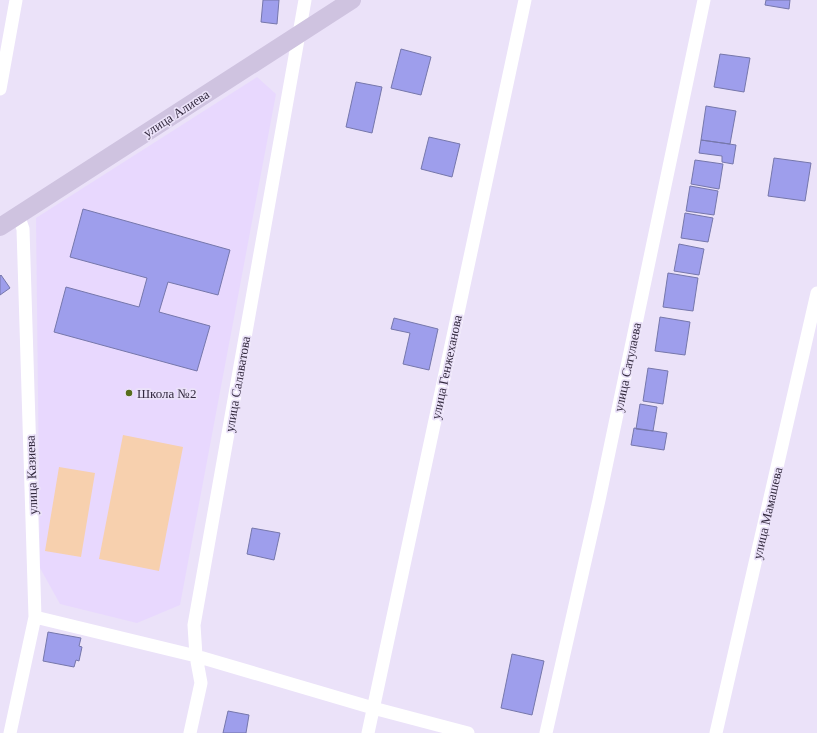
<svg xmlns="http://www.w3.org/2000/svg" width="817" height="733" font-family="'Times New Roman',serif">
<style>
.built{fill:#e8d8fe}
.green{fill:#f7d0ae}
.building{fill:#9e9eec;stroke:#7677ab}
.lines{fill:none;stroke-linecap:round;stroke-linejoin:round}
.street{stroke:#fff;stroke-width:13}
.secondary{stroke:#cfc3e0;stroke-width:18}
.poi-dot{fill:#576d1c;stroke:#ebe2f9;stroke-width:1.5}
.labels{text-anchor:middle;stroke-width:3.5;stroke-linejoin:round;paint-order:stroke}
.street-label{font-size:13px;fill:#32293e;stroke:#ebe2f9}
.poi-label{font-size:13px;fill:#32293e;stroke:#ebe2f9;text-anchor:start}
</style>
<rect width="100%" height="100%" fill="#ebe2f9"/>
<path class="built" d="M257 77 276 94 180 605 137 623 60 604 40 568 36 218Z"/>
<path class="green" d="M123 435 183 447 159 571 99 559Z
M59 467 95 473 81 557 45 551Z"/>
<path class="building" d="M263 0H279L277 24 261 22Z
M766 0H790L789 9 765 5Z
M401 49 431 57 421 95 391 88Z
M720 54 750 58 744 92 714 87Z
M356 82 382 87 372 133 346 127Z
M706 106 736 111 730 144 701 140Z
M429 137 460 144 452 177 421 169Z
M701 140 736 145 733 164 722 162V156L699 153Z
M774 158 811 163 805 201 768 196Z
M695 160 723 164 719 189 691 184Z
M690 186 718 191 714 215 686 211Z
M83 209 230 250 218 295 168 282 159 312 210 326 197 371 54 332 66 287 139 307 147 278 70 257Z
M685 213 713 218 708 242 681 238Z
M679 244 704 249 699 275 674 271Z
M668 273 698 278 693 311 663 307Z
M1 275 10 288 0 295V276Z
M660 317 690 322 685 355 655 351Z
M394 318 438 329 429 370 403 364 410 333 391 329Z
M648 368 668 371 663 404 643 401Z
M640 404 657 407 653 431 636 429Z
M634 428 667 433 664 450 631 445Z
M252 528 280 533 274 560 247 554Z
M48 632 81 638 79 646 82 647 79 661 76 660 74 667 43 661Z
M512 654 544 661 532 715 501 708Z
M228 711 249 715 246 733H223Z"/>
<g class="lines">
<path class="street" d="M0 89 16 0
M35 617 196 656 373 708 468 733
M10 733 35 617 23 229 18 215
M190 733 201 683 196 656 194 625 305 0
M368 733 525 0
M546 733 599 500 704 0
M716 733 817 293"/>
<path class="secondary" d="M0 227 352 0"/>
</g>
<circle class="poi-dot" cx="129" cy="393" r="4"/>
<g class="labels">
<g class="street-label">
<text transform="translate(176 113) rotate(-33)" y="5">улица Алиева</text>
<text transform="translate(446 367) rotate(-78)" y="5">улица Генжеханова</text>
<text transform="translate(627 367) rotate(-78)" y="5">улица Сатулаева</text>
<text transform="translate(237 384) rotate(-80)" y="5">улица Салаватова</text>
<text transform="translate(31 475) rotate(-92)" y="5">улица Казиева</text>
<text transform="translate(767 513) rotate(-77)" y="5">улица Мамашева</text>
</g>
<g class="poi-label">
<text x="137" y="398">Школа №2</text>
</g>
</g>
</svg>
